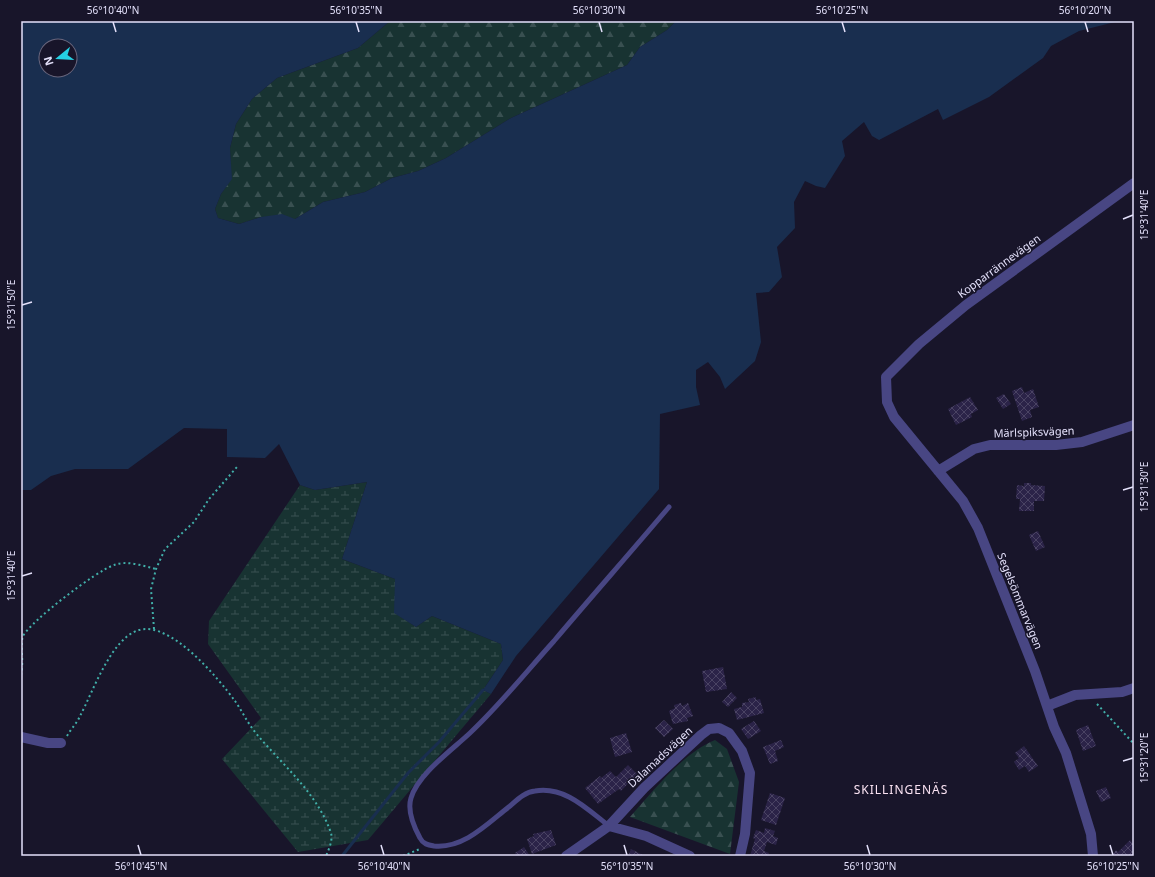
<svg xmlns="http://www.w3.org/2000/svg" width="1155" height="877" font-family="'Noto Sans',sans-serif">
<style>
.forest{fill:url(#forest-firs)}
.wetland{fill:url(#wetland-marsh)}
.water{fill:#192e4f;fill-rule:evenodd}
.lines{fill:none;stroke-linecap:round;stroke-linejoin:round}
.stream{stroke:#192e4f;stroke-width:3}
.building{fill:url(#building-cross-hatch)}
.path{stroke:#41afa9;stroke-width:2;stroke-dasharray:2 3;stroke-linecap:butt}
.service{stroke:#484683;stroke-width:5}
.minor{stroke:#484683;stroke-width:10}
.ticks{fill:none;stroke:#e4e1fb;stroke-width:1.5}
.labels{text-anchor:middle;stroke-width:3;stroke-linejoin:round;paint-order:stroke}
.street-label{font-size:11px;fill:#e4e1fb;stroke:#18152a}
.neighbourhood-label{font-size:12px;letter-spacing:1px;fill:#fbe3f3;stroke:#18152a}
.neatline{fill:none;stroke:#e4e1fb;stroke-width:1.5}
.ticks-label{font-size:10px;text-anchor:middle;fill:#e4e1fb}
</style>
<defs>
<pattern id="forest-firs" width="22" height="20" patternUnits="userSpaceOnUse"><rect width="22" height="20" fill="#183332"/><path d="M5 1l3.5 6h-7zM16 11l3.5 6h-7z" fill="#395051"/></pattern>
<pattern id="wetland-marsh" width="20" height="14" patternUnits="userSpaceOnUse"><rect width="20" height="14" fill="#183332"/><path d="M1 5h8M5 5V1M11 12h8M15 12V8" fill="none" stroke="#395051"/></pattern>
<pattern id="building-cross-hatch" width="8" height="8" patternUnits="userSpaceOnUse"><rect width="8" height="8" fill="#2b2348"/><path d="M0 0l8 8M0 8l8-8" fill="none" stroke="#4a4363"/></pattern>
</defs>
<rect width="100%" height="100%" fill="#18152a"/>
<path class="forest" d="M390 21H676L667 30 640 47 627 65 511 118 446 158 418 171 392 178 365 192 323 202 295 219 261 217 239 224 218 218 215 209 221 194 231 179 230 148 236 124 252 99 277 78 358 48Z
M715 740 727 749 739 782 730 854 630 817C653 791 683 753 715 740Z"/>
<path class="wetland" d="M367 482 342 559 395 579V613L416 627 432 616 501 644 503 660 483 690 491 694 368 840 298 852 222 759 261 718 208 644 209 621 300 485 315 490Z"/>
<path class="water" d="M21 21H390L358 48 277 78 252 99 236 124 230 148 232 179 221 194 215 209 218 218 239 224 261 217 282 214 295 219 323 202 365 192 392 178 418 171 446 158 511 118 627 65 640 47 667 30 676 21H1119L1079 31 1051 46 1043 58 989 97 943 120 938 109 879 140 872 136 864 122 842 141 845 156 825 188 816 186 805 181 794 202 795 228 777 247 782 277 769 292 756 293 761 342 755 361 725 389 720 377 708 362 696 370V387L700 405 660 414 659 489 516 656 491 694 483 690 503 660 501 644 432 616 416 627 394 613 395 579 342 559 367 482 315 490 300 485 279 444 265 458 227 457V429L184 428 128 469H75L51 476 31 490H21ZM46 46H70V70H46Z"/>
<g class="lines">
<path class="stream" d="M342 856 408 773 439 742 483 690"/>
</g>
<path class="building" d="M1022 387 1024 393 1033 389 1039 407 1030 410 1032 417 1022 421 1012 391Z
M1004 394 1011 404 1003 409 996 398Z
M970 397 978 410 971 414 972 417 956 425 948 409Z
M1024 483H1031V485L1045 486 1044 501H1034V511H1019L1020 499H1016L1017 485 1024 486Z
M1038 531 1045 547 1036 551 1029 535Z
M723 667 727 689 706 692 702 671Z
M731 692 737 698 728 707 722 702Z
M756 697V700L760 699 764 713 737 720 734 709 742 707V703L749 702 748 699Z
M681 703 682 706 688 703 693 716 687 718 688 721 673 724 669 711 675 708 674 705Z
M664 720 673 729 664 737 655 728Z
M754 721 761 731 748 739 741 729Z
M1088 725 1096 746 1083 751 1076 730Z
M626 733 632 752 615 757 610 738Z
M781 740 784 747 775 751 778 761 770 764 763 747Z
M1024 746 1038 766 1029 772 1025 766 1019 770 1014 762 1019 758 1015 753Z
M628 765 637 774 621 791 619 789 598 804 585 788 600 776 601 778 610 771 616 777Z
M1106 787 1111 798 1101 802 1096 791Z
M770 793 785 798 776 825 761 820Z
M765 828 775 831 773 836 778 838 776 845 767 842 764 851 769 853 768 856H750L755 839 753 838 756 830 764 833Z
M551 830 556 845 532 854 527 839 534 836 533 834Z
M1130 840 1134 845V853L1131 856H1111L1116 850 1118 852Z
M524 847 530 856H517L515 853Z
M631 849 645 856H628Z"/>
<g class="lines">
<path class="path" d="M154 629 151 589 156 569 165 549 194 522 209 499 237 467
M21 675C24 663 20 643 23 636 31 621 96 571 114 565 127 560 143 566 156 569
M1097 704 1134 744
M67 736C71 729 77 723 80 716 93 692 111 638 139 630 171 621 218 678 235 701 242 711 247 722 255 732 281 764 317 792 331 833 333 840 329 849 326 856
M403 856 420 849"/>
<path class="service" d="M609 826C587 809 565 786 535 791 525 792 517 800 510 806 488 823 464 849 434 846 428 845 423 844 420 838 414 827 407 811 411 798 418 774 452 750 470 733 500 705 526 672 554 641 592 596 631 552 669 507"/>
<path class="minor" d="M938 471 974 449 990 445H1056L1082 442 1134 425
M1047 706 1075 695 1122 692 1134 688
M21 737 48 743H61
M609 826 646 836 690 856
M566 856 609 826 644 788 701 735 709 729 719 728 729 733 742 751 750 773 745 834 740 856
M1093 856 1091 834 1066 753 1054 727 1035 671 978 528 963 501 894 417 887 402 886 377 919 344 966 305 1134 183"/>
</g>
<path class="ticks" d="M113 22 116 32M356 22 359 32M599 22 602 32M842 22 845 32M1085 22 1088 32M1123 219 1133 215M22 305 32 302M1123 490 1133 487M22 576 32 573M1123 761 1133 758M138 845 141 855M381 845 384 855M624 845 627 855M867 845 870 855M1110 845 1113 855"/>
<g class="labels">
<g class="street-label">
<text transform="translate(999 266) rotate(-36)" y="4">Kopparrännevägen</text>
<text transform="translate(1034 432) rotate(-2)" y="4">Märlspiksvägen</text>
<text transform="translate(1020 601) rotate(68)" y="4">Segelsömmarvägen</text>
<text transform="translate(660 757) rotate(-43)" y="4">Dalamadsvägen</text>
</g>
<g class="neighbourhood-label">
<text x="901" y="794">SKILLINGENÄS</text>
</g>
</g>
<rect width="1155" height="877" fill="none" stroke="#18152a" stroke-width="44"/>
<g transform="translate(58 58) rotate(252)"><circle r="19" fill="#18152a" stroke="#6a677e"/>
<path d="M0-3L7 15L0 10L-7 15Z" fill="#25d0e3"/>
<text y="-6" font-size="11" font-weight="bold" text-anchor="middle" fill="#e4e1fb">N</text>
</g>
<rect x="22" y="22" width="1111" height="833" class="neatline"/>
<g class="ticks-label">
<text x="113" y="14">56°10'40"N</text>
<text x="356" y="14">56°10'35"N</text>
<text x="599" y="14">56°10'30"N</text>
<text x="842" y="14">56°10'25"N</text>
<text x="1085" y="14">56°10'20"N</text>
<text transform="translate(1144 215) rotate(-90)" y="4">15°31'40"E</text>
<text transform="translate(11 305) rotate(-90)" y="4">15°31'50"E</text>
<text transform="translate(1144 487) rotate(-90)" y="4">15°31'30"E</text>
<text transform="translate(11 576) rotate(-90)" y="4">15°31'40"E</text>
<text transform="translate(1144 758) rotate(-90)" y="4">15°31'20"E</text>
<text x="141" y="870">56°10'45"N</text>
<text x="384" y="870">56°10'40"N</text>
<text x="627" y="870">56°10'35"N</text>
<text x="870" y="870">56°10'30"N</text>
<text x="1113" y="870">56°10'25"N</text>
</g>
</svg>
